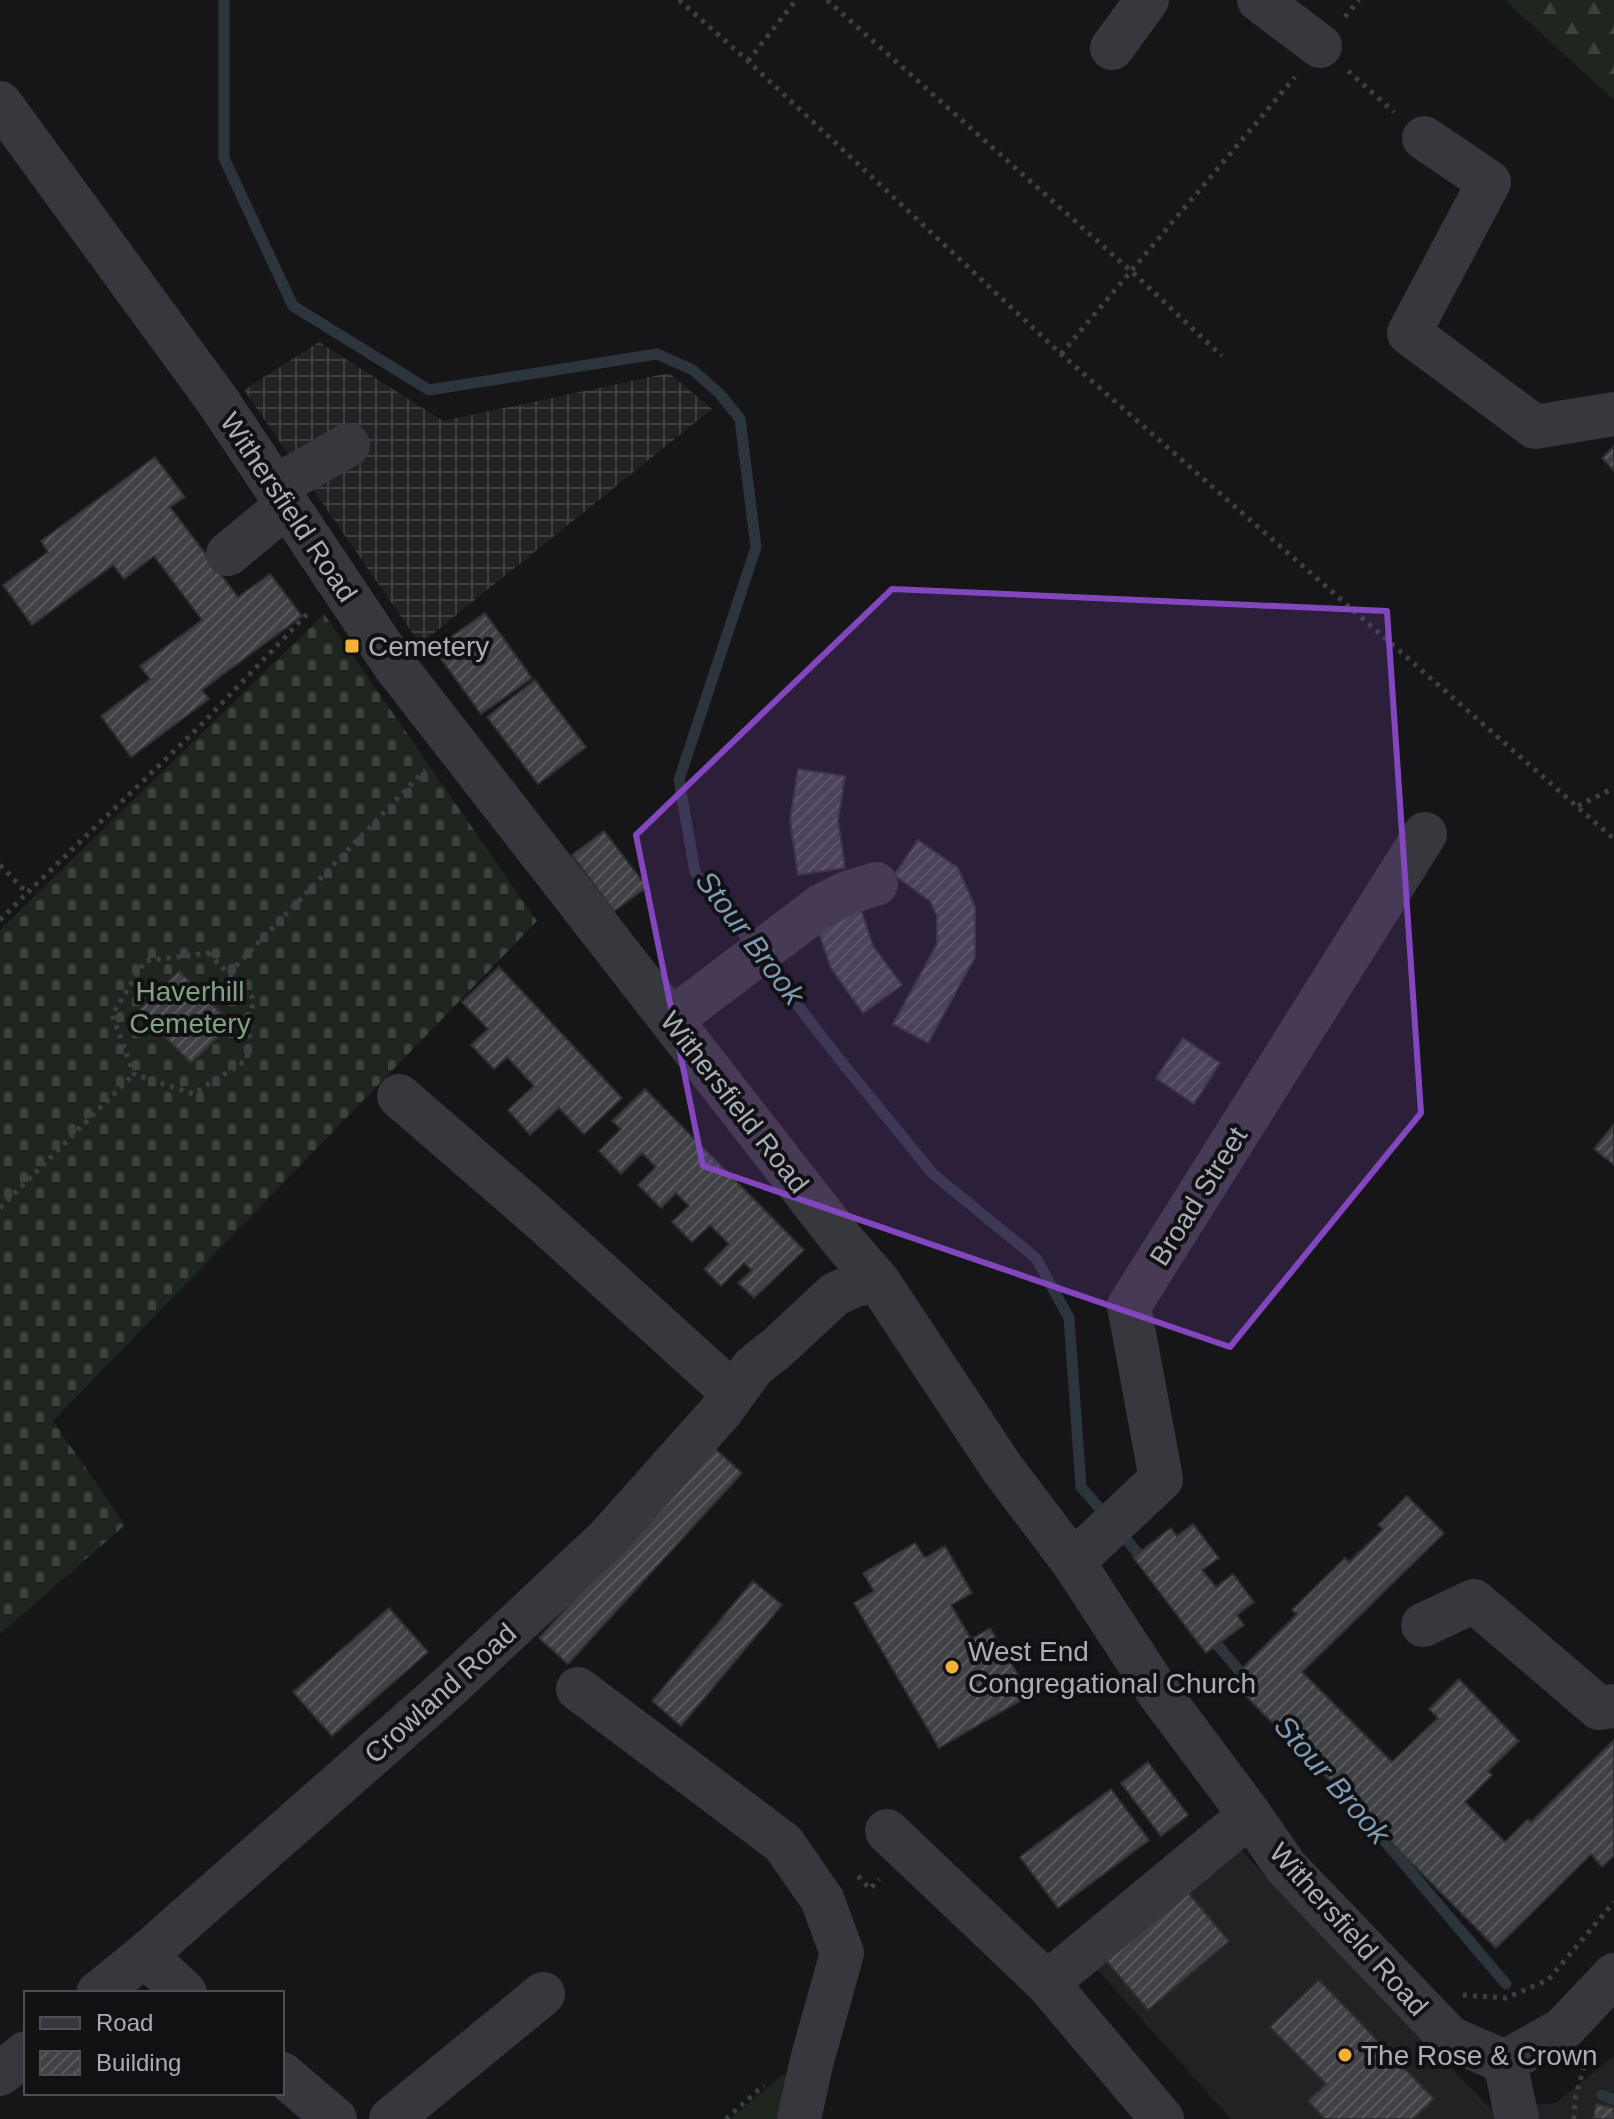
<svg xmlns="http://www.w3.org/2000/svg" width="1614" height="2119" font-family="Arial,sans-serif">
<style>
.built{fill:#222225}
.industrial{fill:url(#industrial-grid)}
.grass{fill:#1e261f}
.forest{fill:url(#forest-firs)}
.cemetery{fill:url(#cemetery-stones)}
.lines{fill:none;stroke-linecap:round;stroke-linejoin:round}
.stream{stroke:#2c353c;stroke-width:11}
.building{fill:url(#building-hatch);stroke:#303034;stroke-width:2}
.path{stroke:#3d3f44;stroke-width:5;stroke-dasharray:4 6;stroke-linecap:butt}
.minor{stroke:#37383d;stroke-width:44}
.marked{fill:#8446be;fill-opacity:0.2;stroke:#8446be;stroke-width:6;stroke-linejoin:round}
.poi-dot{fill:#f2b134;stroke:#111113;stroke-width:3}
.labels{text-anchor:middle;stroke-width:8;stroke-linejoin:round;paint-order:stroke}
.street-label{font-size:28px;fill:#a8adb8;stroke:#111113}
.poi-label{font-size:28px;fill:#a8adb8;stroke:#111113;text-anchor:start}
.park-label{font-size:28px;fill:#7fa381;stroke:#111113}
.water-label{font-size:30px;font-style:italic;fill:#7f9bb3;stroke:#111113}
</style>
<defs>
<pattern id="industrial-grid" width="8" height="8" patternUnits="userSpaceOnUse" patternTransform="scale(2)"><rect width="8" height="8" fill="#222225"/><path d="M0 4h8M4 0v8" fill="none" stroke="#3f3f43"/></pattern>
<pattern id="forest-firs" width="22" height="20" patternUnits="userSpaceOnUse" patternTransform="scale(2)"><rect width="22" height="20" fill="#1e261f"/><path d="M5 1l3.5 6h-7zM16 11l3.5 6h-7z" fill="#3c433d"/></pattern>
<pattern id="cemetery-stones" width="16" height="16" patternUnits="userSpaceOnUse" patternTransform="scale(2)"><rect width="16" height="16" fill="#1e261f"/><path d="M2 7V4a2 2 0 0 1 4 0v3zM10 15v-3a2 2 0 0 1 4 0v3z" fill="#3c433d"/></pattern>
<pattern id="building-hatch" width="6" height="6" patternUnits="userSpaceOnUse" patternTransform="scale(2)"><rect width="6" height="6" fill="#404145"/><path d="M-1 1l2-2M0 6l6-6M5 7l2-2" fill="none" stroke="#595a5e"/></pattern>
</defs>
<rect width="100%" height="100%" fill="#161618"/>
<path class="built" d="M1236 1845 1490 2108 1556 2103 1614 2056V2119H1231L1093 1965Z"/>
<path class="industrial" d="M319 342 443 421 669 373 712 409 420 644 244 390Z"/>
<path class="grass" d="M783 2074 798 2084 791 2119H730Z"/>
<path class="forest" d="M1505 0H1614V100Z"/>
<path class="cemetery" d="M324 614 537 921 53 1421 125 1525 0 1634V930Z"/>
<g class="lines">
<path class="stream" d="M224 0V158L293 306 429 390 657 354 693 370 720 394 740 419 756 547 679 780 695 872 754 948
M764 962 844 1065 933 1174 1036 1258 1069 1318 1081 1487 1108 1518
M1119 1531 1147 1564
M1208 1634 1249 1682
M1343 1792 1506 1984
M1602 2095 1614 2100"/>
</g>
<path class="building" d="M1614 446V471L1602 458Z
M155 457 185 497 170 507 238 597 270 574 302 616 202 690 209 699 131 757 101 716 150 679 140 666 202 620 154 556 124 579 113 565 32 625 3 585 48 552 41 541Z
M485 613 532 678 481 714 434 649Z
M535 680 586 747 538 784 487 717Z
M798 769 845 776 838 820 845 868 798 875 790 820Z
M604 831 647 887 614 911 572 855Z
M918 840 958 868 975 907V957L928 1043 893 1024 937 944V916L930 901 894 875Z
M859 904 873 946 902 985 863 1013 831 968 814 919Z
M499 967 622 1098 584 1134 559 1108 530 1135 508 1110 534 1086 507 1057 494 1069 471 1045 488 1029 462 1002Z
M179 971 232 1024 191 1063 139 1010Z
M1183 1038 1220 1063 1194 1104 1156 1078Z
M645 1089 804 1250 754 1298 738 1283 752 1270 744 1263 721 1286 704 1269 729 1244 710 1225 692 1242 672 1222 689 1206 676 1193 661 1208 638 1185 656 1167 642 1153 621 1174 599 1151 621 1129 612 1121Z
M1614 1124V1165L1594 1149Z
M713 1447 742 1473 568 1664 539 1638Z
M1407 1496 1444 1533 1302 1672 1392 1762 1438 1718 1429 1709 1459 1679 1519 1741 1488 1771 1492 1775 1465 1802 1505 1842 1528 1819 1531 1822 1614 1740V1855L1602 1867 1591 1854 1496 1948 1230 1680 1297 1614 1292 1610 1345 1558 1349 1562 1383 1529 1378 1525Z
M1193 1524 1219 1558 1202 1570 1216 1587 1233 1574 1254 1602 1237 1615 1244 1625 1206 1653 1133 1557 1171 1528 1177 1536Z
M915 1543 925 1558 945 1546 972 1593 951 1605 971 1639 990 1628 1030 1695 939 1748 854 1603 874 1591 863 1573Z
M753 1581 782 1605 681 1726 652 1701Z
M389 1608 428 1652 332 1736 293 1692Z
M1148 1762 1188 1815 1161 1836 1121 1783Z
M1111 1789 1149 1840 1058 1908 1020 1857Z
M1184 1888 1229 1941 1148 2010 1103 1957Z
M1319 1980 1434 2099 1413 2119H1325L1308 2101 1326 2084 1270 2027Z
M1596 2104 1614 2108V2119H1593Z"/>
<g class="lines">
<path class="path" d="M679 0 748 61 1061 354 1614 839
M827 0 1131 271 1222 356
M1345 17 1359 0
M748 61 796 0
M1348 71 1394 112
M1061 354 1295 77
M1578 806 1614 788
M0 865 27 893 201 725 310 611
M0 920 27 893
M208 953 253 998 247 1060 193 1094 134 1074 112 1015 145 961Z
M229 973 425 770
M0 1208 134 1074
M858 1876 870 1889 879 1879
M1463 1995 1506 1998 1548 1980 1614 1902
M726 2119 764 2085
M1574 2119 1575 2099 1585 2063"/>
<path class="minor" d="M1259 0 1320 46
M1112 48 1147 0
M0 103 217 400 395 666 843 1241 878 1281 1002 1468 1073 1562 1156 1689 1250 1815 1286 1867 1450 2038 1505 2062
M1424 138 1489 182 1409 333 1535 427 1614 414
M275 487 348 445
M228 554 287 505
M671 1020 821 906 847 893 876 884
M399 1096 541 1219 733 1393
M1073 1562 1161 1479 1129 1306 1425 834
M1423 1625 1474 1601 1599 1708 1614 1706
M578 1689 783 1843 822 1899 842 1953 811 2064 799 2119
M887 1831 1047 1983
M145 1955 185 1993
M98 1993 145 1955 449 1687 608 1538 722 1410 753 1367 777 1348 835 1294 858 1284 878 1281
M1505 2062 1563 2029 1614 1975
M1505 2062 1517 2119
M0 2074 26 2053
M282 2074 335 2119
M391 2119 543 1994
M1162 2119 1047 1983 1250 1815"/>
</g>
<path class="marked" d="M892 589 1387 611 1421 1113 1230 1347 703 1166 636 835Z"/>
<g class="poi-dot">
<rect x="344" y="638" width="16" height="16" rx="4"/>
<circle cx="952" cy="1667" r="8"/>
<circle cx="1345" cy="2055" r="8"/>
</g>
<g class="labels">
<g class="street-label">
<text transform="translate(289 507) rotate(56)" y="10">Withersfield Road</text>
<text transform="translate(735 1102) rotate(52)" y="10">Withersfield Road</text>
<text transform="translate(1198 1196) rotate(-58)" y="10">Broad Street</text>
<text transform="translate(440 1693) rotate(-42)" y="10">Crowland Road</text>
<text transform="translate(1349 1929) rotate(48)" y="10">Withersfield Road</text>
</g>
<g class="poi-label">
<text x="368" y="656">Cemetery</text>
<text x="968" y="1661">West End<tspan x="968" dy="32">Congregational Church</tspan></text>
<text x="1361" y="2065">The Rose &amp; Crown</text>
</g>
<g class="park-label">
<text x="190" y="1001">Haverhill<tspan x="190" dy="32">Cemetery</tspan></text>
</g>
<g class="water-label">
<text transform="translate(750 938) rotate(53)" y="10">Stour Brook</text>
<text transform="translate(1332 1780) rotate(49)" y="10">Stour Brook</text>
</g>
</g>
<rect x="24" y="1991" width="260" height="104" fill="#111113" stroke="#4d4f55" stroke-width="2"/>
<rect x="40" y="2017" width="40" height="12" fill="#37383d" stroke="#4d4f55" stroke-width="2"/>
<text x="96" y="2031" font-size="24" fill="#a8adb8">Road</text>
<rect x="40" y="2051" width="40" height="24" fill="url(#building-hatch)" stroke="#4d4f55" stroke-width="2"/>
<text x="96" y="2071" font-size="24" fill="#a8adb8">Building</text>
</svg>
